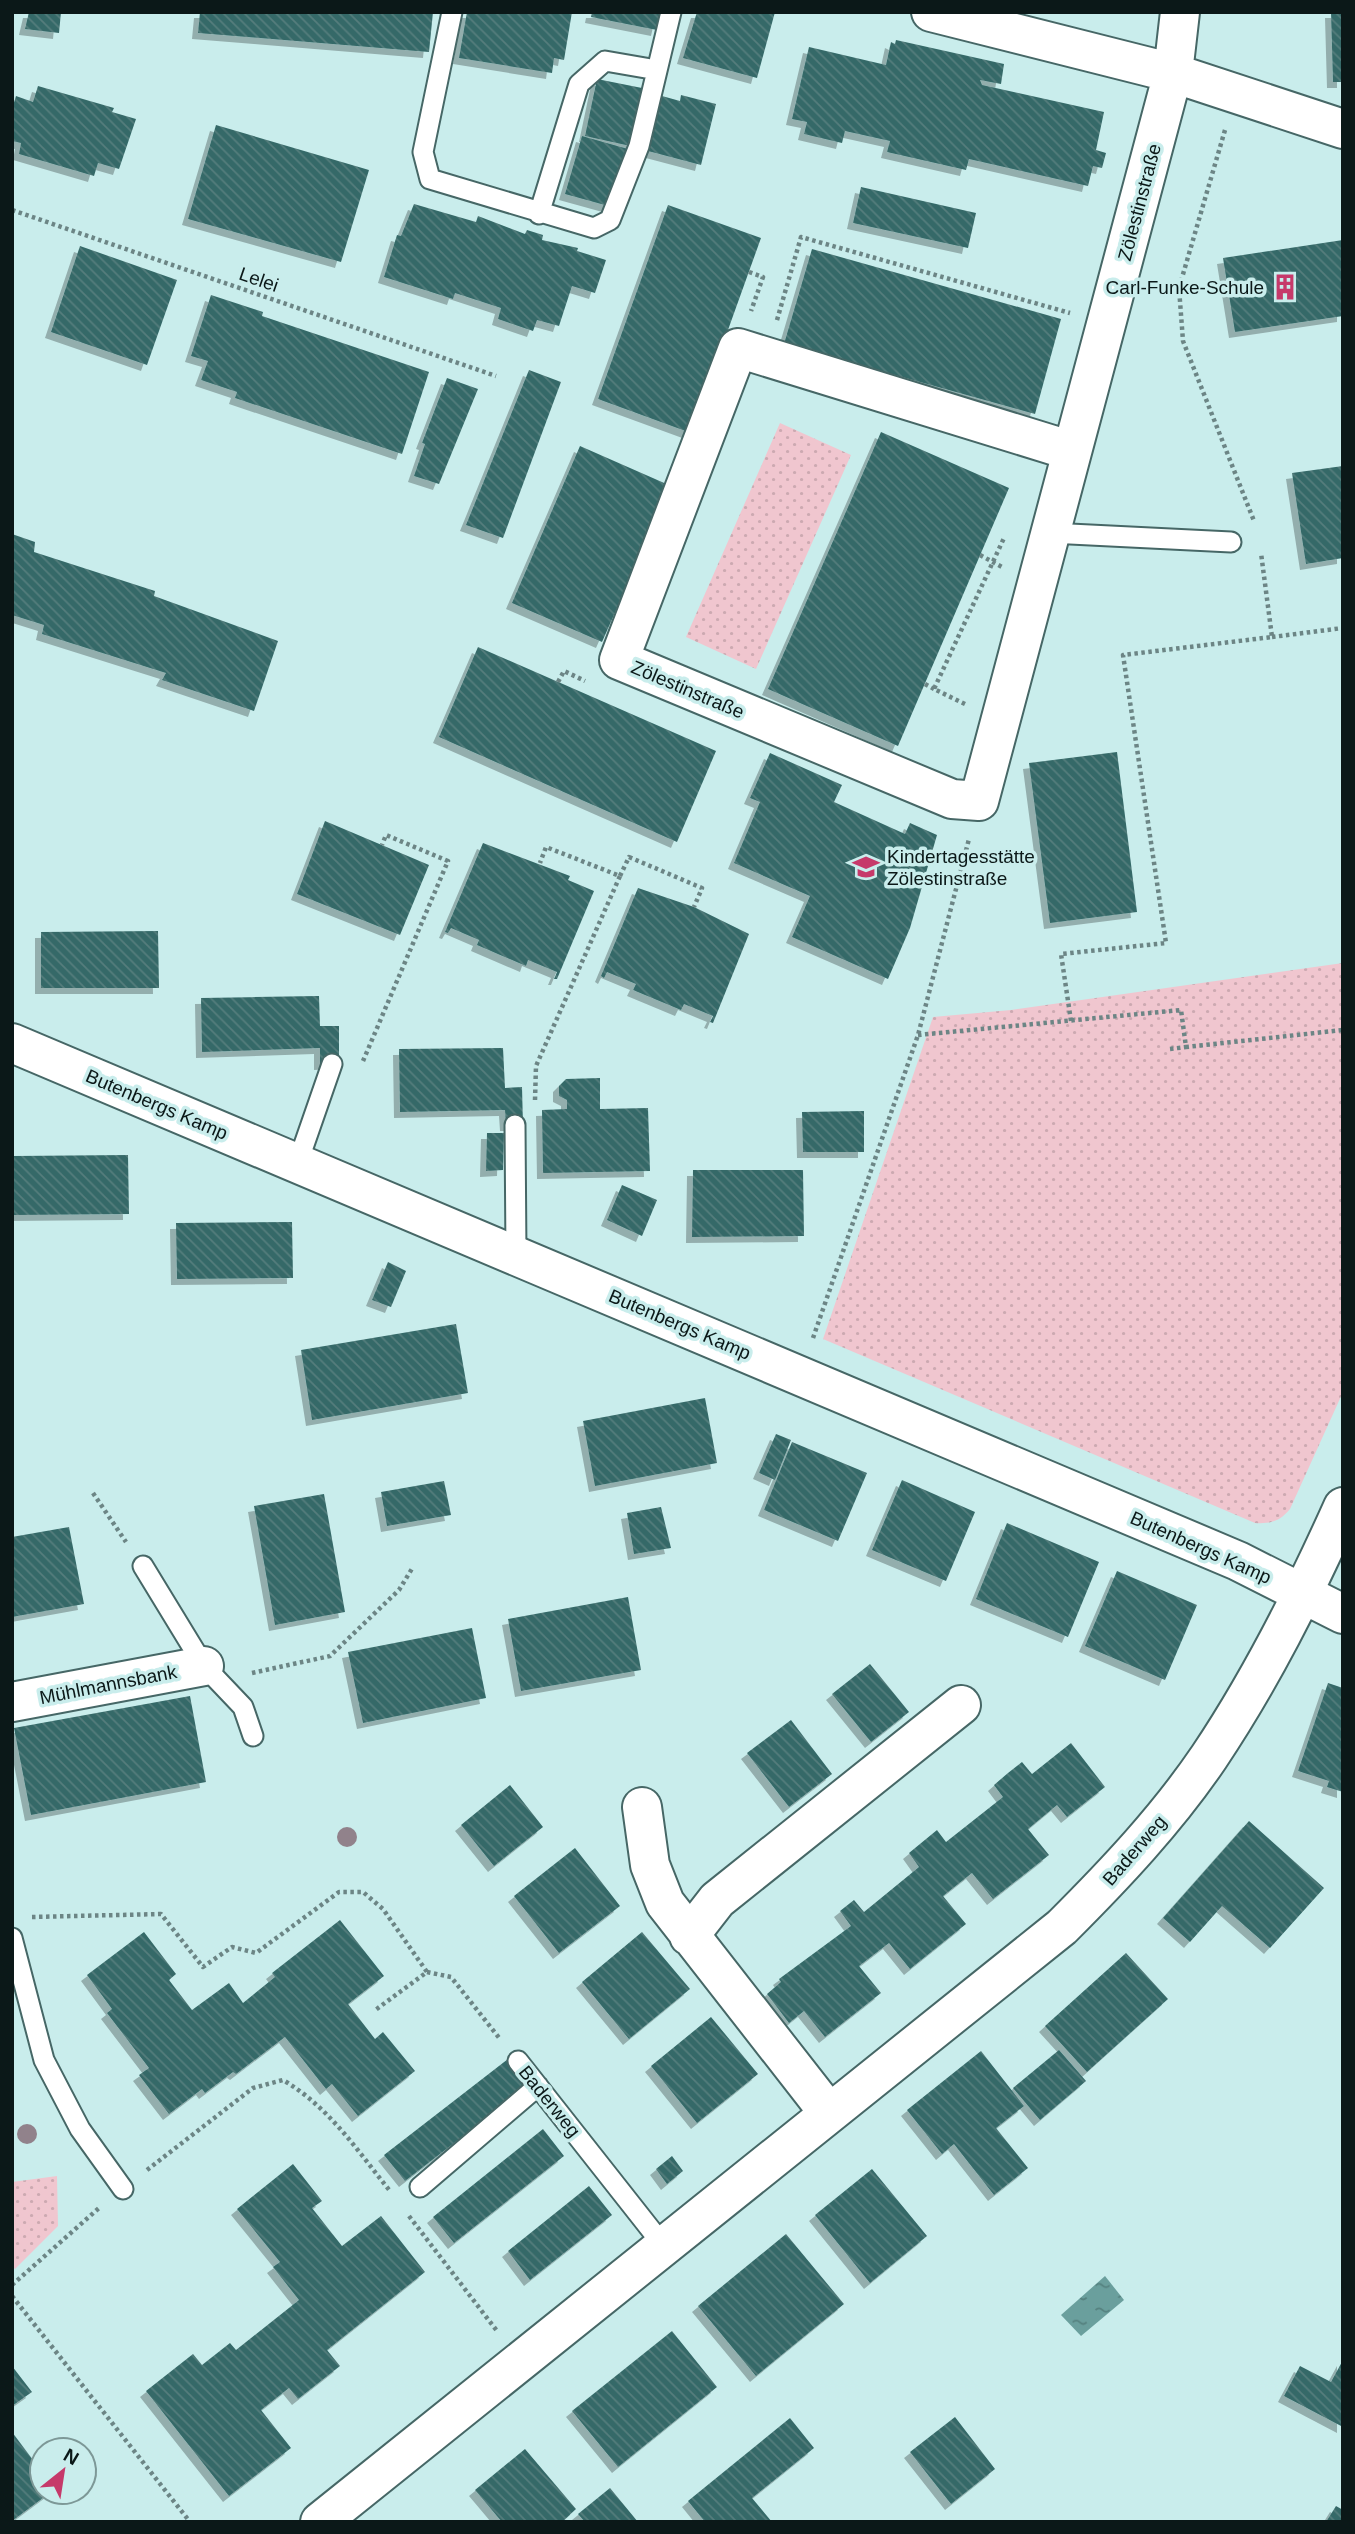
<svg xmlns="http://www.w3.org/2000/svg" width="1355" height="2534" font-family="Arial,sans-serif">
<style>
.park{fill:url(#park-dots)}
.water{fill:url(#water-ripples)}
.building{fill:url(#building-back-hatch);filter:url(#shadow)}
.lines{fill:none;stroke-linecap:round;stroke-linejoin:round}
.lane-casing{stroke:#466766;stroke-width:23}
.street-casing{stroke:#466766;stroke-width:42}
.path{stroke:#6c8585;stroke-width:4.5;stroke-dasharray:3.5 3.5;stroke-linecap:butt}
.lane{stroke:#fff;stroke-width:19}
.street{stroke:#fff;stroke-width:38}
.tree{fill:#91828b}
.labels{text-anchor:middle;stroke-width:7;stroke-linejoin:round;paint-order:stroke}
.street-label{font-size:19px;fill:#0b1818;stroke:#c9edec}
.poi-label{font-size:19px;fill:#0b1818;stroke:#c9edec;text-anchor:end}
</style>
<defs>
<pattern id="park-dots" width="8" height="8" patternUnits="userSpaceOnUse" patternTransform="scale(1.75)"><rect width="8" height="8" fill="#f0c6cf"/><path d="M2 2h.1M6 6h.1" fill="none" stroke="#cca9b1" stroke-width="1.8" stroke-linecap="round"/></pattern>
<pattern id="water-ripples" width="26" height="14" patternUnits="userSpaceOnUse" patternTransform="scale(1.75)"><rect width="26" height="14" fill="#6a9f9d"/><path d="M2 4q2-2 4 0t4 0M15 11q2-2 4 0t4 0" fill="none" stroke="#55817f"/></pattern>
<pattern id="building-back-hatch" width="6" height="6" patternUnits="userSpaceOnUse" patternTransform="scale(1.75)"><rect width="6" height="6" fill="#356968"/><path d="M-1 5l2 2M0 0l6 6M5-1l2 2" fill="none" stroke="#557d7c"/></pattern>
<filter id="shadow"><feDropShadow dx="-6" dy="6" stdDeviation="0" flood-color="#0004"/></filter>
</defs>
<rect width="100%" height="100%" fill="#c9edec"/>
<path class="park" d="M780 423 851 455 756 669 686 637Z
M1343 963V1392L1290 1509C1280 1521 1271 1524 1255 1523L823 1339 933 1017 1011 1010Z
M57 2176 58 2226 15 2269 12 2266V2182Z"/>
<path class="water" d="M1105 2276 1124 2300 1081 2336 1061 2315Z"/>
<path class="building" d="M29 12H61L59 33 25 29Z
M200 12H433L429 52 198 33Z
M467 12H572L564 60 554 58 552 73 459 58Z
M592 12H661L657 30 591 17Z
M697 12H775L757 78 683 58Z
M1331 12H1343V82H1333Z
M896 40 1004 64 1001 84 980 80 982 85 1104 112 1096 150 1106 153 1102 168 1093 166 1088 186 969 159 966 170 887 152 890 141 845 131 842 143 804 134 807 122 792 119 809 47 886 65 891 42 895 44Z
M597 79 647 89 635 147 585 136Z
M38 86 114 108 112 112 136 119 119 169 98 163 94 176 19 154 21 143 12 141V109L16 96 33 102Z
M681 95 716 104 701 165 648 151 662 96 680 101Z
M216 125 369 170 341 262 188 219Z
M582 136 628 149 612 207 565 194Z
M861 187 976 213 968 248 853 223Z
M414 204 476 222 478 216 525 234 527 230 543 235 542 240 578 248 577 251 606 260 595 293 572 286 559 326 537 320 533 331 498 319 501 308 455 293 453 299 384 277 397 235 401 236Z
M668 205 761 238 691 433 598 399Z
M1343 240V316L1235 332 1223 258Z
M80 246 177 280 147 365 51 332Z
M812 249 1061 319 1035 414 784 344Z
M211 295 263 312 262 316 429 372 402 454 235 398 237 392 201 380 208 361 191 356Z
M529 370 561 382 503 538 466 525Z
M447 378 478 389 439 484 414 476 425 444 422 443Z
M881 432 1009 488 898 746 768 689Z
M580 446 671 486 602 642 512 603Z
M1343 466V558L1306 564 1292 473Z
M12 534 35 542 34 552 155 591 154 596 278 641 254 711 162 680 166 673 42 634 44 625 12 615Z
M478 647 716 751 677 842 439 737Z
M1117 752 1137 912 1050 923 1029 763Z
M770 753 842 785 834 802 905 834 910 823 937 835 910 928 888 979 792 937 810 896 734 863 760 802 750 798Z
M325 821 429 865 400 935 297 894Z
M483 843 570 876 568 880 594 891 557 979H554L557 972 528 960 526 966 477 945 479 940 451 928 448 933 445 932Z
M638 888 694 907 749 934 713 1023 710 1022 713 1016 684 1004 681 1010 633 990 636 984 607 972 604 978 601 976Z
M158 931 159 988H41V932Z
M319 996 320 1026H339V1063L320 1064V1048L202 1052 201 998Z
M503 1048 505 1088 522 1087 523 1125H506L505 1110 400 1112 399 1049Z
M600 1078V1109L648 1108 650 1171 543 1173 542 1110 567 1109V1100L559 1096V1086L566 1079Z
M864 1111V1152H803L802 1112Z
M487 1133H504L503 1170 486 1171Z
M128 1155 129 1214 14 1215V1156Z
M693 1170H803L804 1236 692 1237Z
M622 1185 657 1200 642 1236 607 1220Z
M292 1222 293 1278 177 1279 176 1223Z
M388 1262 406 1271 391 1307 372 1300Z
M456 1324 468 1393 312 1420 301 1350Z
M705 1398 717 1463 595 1486 583 1421Z
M776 1434 791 1440 775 1480 759 1473Z
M792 1442 867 1473 838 1541 764 1510Z
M902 1480 975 1512 946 1581 872 1550Z
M444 1481 451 1515 387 1526 381 1492Z
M324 1494 345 1612 275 1625 254 1506Z
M661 1507 671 1548 634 1554 627 1513Z
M1007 1523 1099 1562 1068 1637 976 1599Z
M69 1527 84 1604 12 1617V1537Z
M1117 1571 1197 1605 1165 1680 1085 1646Z
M628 1597 641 1670 521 1691 508 1619Z
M472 1628 486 1698 363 1723 348 1652Z
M870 1664 909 1712 871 1742 832 1694Z
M1328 1683 1343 1688V1792L1327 1787 1329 1781 1298 1771Z
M190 1696 206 1782 31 1815 14 1728Z
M791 1720 832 1774 789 1807 747 1753Z
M1071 1743 1105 1787 1067 1817 1057 1805 1028 1829 1049 1855 993 1899 972 1873 943 1896 966 1924 910 1969 889 1943 859 1966 881 1993 825 2037 804 2011 789 2023 767 1994 781 1982 779 1979 851 1926 840 1911 854 1900 864 1912 919 1867 909 1853 937 1830 946 1842 1003 1797 994 1785 1008 1773 1022 1762 1032 1774Z
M510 1785 543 1827 494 1866 461 1825Z
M1249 1821 1324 1888 1270 1948 1222 1906 1190 1942 1163 1918Z
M575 1848 620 1906 559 1953 514 1896Z
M340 1920 384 1976 348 2004 375 2039 383 2032 415 2071 358 2116 332 2084 326 2089 285 2037 236 2074 233 2072 205 2093 202 2089 169 2114 139 2075 149 2068 107 2013 112 2009 87 1975 144 1932 176 1974 169 1980 192 2010 229 1983 243 2003 275 1977 272 1973Z
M642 1932 690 1989 629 2039 582 1982Z
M1126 1953 1168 1999 1087 2072 1045 2026Z
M711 2017 758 2074 697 2123 651 2066Z
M1059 2050 1086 2081 1040 2120 1013 2088Z
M981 2051 1024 2106 996 2128 1028 2168 994 2195 954 2144 942 2154 907 2110Z
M508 2059 529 2085 405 2181 384 2155Z
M543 2129 564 2156 454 2243 433 2217Z
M672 2156 683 2171 667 2184 656 2169Z
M293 2164 322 2201 312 2208 342 2246 381 2216 425 2272 327 2350 340 2366 298 2399 289 2388 261 2410 291 2448 229 2496 146 2391 193 2354 202 2365 230 2343 236 2350 299 2300 273 2267 280 2262 237 2209Z
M872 2169 927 2236 870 2283 815 2215Z
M589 2186 612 2215 530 2280 508 2251Z
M786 2234 844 2304 756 2376 698 2306Z
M672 2331 717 2387 618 2467 572 2411Z
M1343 2360V2427L1284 2396 1300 2366 1331 2382Z
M12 2366 32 2392 12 2406Z
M955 2417 995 2469 951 2504 910 2452Z
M790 2418 814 2448 752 2498 772 2522H705L688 2501Z
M12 2432 42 2472V2492H51L12 2521Z
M525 2449 576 2509 562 2522H502L475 2490Z
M610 2488 638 2522H585L578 2514Z
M1336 2506 1343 2510V2522H1326Z"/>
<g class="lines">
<g class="lane-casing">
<path id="lane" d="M452 12 423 152 430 179 594 228 610 220 639 146 671 12
M539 214 579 84 605 61 657 70
M1050 533 1231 542
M515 1125 516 1255
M298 1162 332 1064
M143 1566 204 1666 243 1707 253 1736
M12 1938 44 2060 80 2129 123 2189
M518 2061 663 2245
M420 2187 538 2086"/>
</g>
<g class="street-casing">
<path id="street" d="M931 12 1173 73 1343 129
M1072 451 738 348 619 660 952 799 979 801 1173 73 1180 12
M12 1043 1238 1561 1343 1614
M12 1702 204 1666
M642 1807 650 1865 665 1903 829 2113
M689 1936 717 1900 961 1705
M320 2522 1062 1927C1115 1874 1167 1819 1209 1757 1262 1678 1304 1594 1343 1507"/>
</g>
<path class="path" d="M1225 130 1179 288 1183 341 1254 521
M12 210 496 376
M749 272 763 277 751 311
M777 320 801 237 1070 313
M980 555 1002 567
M1272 637 1343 628
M558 682 564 671 585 681
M925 684 934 689
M965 704 934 689 1004 538
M620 876 629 857 702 888 694 907
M1071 1021 1061 954 1166 943 1123 655 1272 637 1261 553
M918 1035 1181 1010 1186 1047 1343 1030
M1170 1049 1186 1047
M363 1061 448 861 386 835 382 845
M535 1100 536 1066 620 876 546 847 540 863
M813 1338 918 1035 969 839
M93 1493 126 1542
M252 1673 330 1656 399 1590 413 1567
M32 1917 161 1914 203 1967 232 1947 256 1953 339 1892H363L383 1909 427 1972 374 2011
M427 1972 451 1977 500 2039
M147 2170 253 2088 283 2080C329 2107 357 2150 390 2191
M409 2216 497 2331
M12 2285 99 2208
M12 2296 190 2522"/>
<use href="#lane" class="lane"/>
<use href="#street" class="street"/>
</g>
<g class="tree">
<circle cx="347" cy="1837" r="10"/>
<circle cx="27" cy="2134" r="10"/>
</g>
<defs>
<g id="building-bare" transform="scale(2.1)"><path d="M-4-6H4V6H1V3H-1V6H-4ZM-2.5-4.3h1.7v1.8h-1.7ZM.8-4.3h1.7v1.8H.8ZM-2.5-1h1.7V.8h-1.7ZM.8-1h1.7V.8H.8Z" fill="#c6396a" stroke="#c9edec" stroke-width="2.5" paint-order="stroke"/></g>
<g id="school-bare" transform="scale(2.1)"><path d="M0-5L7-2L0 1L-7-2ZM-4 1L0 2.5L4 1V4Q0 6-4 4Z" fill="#c6396a" stroke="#c9edec" stroke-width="2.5" paint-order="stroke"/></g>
</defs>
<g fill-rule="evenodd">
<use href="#building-bare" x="1285" y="287"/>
<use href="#school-bare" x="866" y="867"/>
</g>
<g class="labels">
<g class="street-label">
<text transform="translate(1139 202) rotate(-75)" y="7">Zölestinstraße</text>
<text transform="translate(259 279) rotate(19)" y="7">Lelei</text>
<text transform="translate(688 689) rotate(23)" y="7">Zölestinstraße</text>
<text transform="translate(157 1104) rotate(23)" y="7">Butenbergs Kamp</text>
<text transform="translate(680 1324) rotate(23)" y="7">Butenbergs Kamp</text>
<text transform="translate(1201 1547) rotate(24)" y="7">Butenbergs Kamp</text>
<text transform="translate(108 1684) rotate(-11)" y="7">Mühlmannsbank</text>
<text transform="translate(1134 1850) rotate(-49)" y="7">Baderweg</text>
<text transform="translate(550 2101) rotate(51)" y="7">Baderweg</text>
</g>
<g class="poi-label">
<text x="1264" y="294">Carl-Funke-Schule</text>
<text x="887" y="863" text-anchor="start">Kindertagesstätte<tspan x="887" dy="22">Zölestinstraße</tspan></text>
</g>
</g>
<rect width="1355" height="2534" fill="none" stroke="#0b1818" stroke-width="28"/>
<g transform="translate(63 2471) rotate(30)"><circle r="33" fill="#c9edec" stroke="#7d9897" stroke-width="2"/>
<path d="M0-5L12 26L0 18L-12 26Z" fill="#c6396a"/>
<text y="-10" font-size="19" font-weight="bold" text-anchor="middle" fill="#0b1818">N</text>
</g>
</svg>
